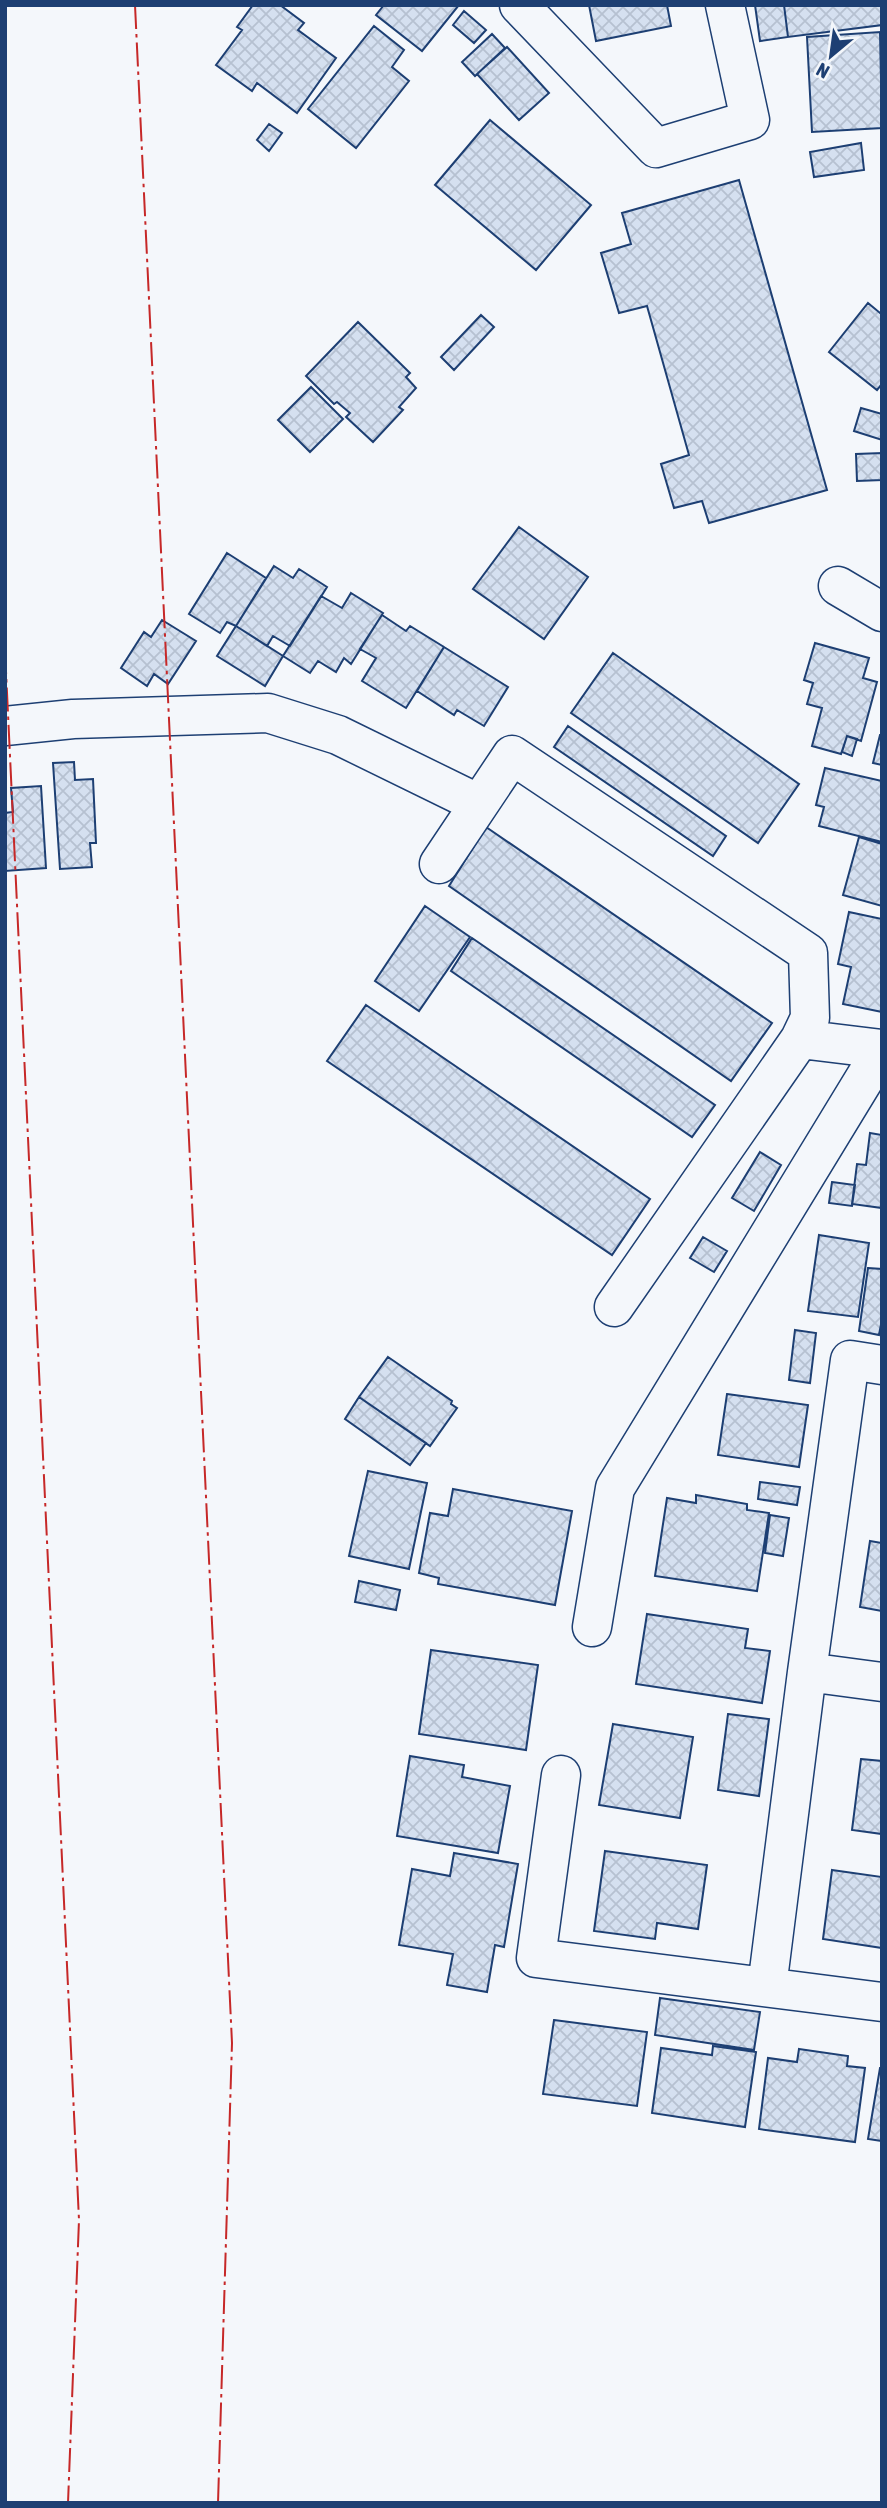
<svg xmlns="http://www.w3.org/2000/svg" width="887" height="2508" font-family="'Asap Condensed',sans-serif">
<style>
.building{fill:url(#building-cross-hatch);stroke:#1d3f73;stroke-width:2}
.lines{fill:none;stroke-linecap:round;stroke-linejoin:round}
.street-casing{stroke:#1d3f73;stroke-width:41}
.street{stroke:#f4f7fb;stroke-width:38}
.power{stroke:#c62828;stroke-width:2;stroke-dasharray:24 5 3.5 5;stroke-linecap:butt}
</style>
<defs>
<pattern id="building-cross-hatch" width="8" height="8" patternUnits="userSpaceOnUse" patternTransform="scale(1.75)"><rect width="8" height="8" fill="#d5e0f0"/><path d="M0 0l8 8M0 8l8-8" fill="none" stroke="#b6c1d1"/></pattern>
</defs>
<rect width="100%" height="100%" fill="#f4f7fb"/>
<path class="building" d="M253 5H280L304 23 298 30 336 58 297 113 257 83 252 91 216 65 242 30 237 27Z
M384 5H459L422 51 376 15Z
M589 5H667L671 26 596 41Z
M755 5H784L788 37 760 41Z
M784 5H882V25L788 37Z
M464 11 486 30 474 43 453 25Z
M374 26 404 50 392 67 409 81 356 148 308 109Z
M880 32 882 128 812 132 807 37Z
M492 34 505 48 475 76 462 62Z
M507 47 549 93 519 120 477 74Z
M490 120 591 205 536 270 435 185Z
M269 124 282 133 269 151 257 140Z
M861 143 864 170 814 177 810 152Z
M739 180 827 490 709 523 702 501 674 508 661 464 689 455 647 306 619 313 601 253 631 244 622 213Z
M868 303 880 313 882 311V384L877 390 829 352Z
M481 315 494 327 454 370 441 357Z
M358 322 410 373 406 377 416 388 399 407 403 410 373 442 346 417 350 413 337 402 334 404 306 376Z
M311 387 343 419 310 452 278 420Z
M861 408 882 414V440L854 431Z
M882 453V480L857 481 856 454Z
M519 527 588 577 544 639 473 589Z
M227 553 266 578 236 626 227 622 220 633 189 614Z
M274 566 293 578 299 569 327 587 290 646 273 636 267 646 236 626Z
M351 593 383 613 351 664 344 658 336 672 318 661 310 673 283 656 321 596 342 608Z
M382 615 406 631 410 626 444 647 406 708 362 681 376 658 360 649Z
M162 620 196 641 168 684 154 674 147 686 121 668 144 632 151 637Z
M236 626 283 656 265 686 217 656Z
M815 643 869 658 863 678 877 682 861 741 847 736 841 754 812 746 822 708 807 704 813 683 804 680Z
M444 647 508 687 484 726 457 710 454 715 417 691Z
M613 653 799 784 758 843 571 713Z
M568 726 726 836 713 856 554 747Z
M880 735H882V765L873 763Z
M847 736 857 739 852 756 842 752Z
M74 762 75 780 93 779 96 843H90L92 867 60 869 53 763Z
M825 768 882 781V842L819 826 824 807 816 805Z
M41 786 46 868 5 871V813L13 812 11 788Z
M486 827 772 1023 731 1081 449 886Z
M859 837 882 844V906L843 895Z
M425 906 470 937 419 1011 375 981Z
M849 912 882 919V1012L843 1004 851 967 838 964Z
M472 938 715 1105 692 1137 451 971Z
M366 1005 650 1199 612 1255 327 1061Z
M870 1133 882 1135V1208L852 1204 857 1164 866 1165Z
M760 1152 781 1165 754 1211 732 1198Z
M832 1182 855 1185 852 1206 829 1203Z
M819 1235 869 1243 858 1317 808 1311Z
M703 1237 727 1251 714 1272 690 1258Z
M868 1268 882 1269V1319L879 1335 859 1331Z
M795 1330 816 1333 810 1383 789 1380Z
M388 1357 452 1401 451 1404 457 1408 430 1446 359 1397Z
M727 1394 808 1405 799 1467 718 1455Z
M359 1397 426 1443 410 1465 345 1419Z
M368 1471 427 1483 409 1569 349 1556Z
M760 1482 800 1487 797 1505 758 1499Z
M453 1489 572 1511 555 1605 438 1584 439 1578 419 1573 430 1513 448 1516Z
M696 1495 747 1504V1510L769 1513 757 1591 655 1576 667 1498 696 1503Z
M770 1515 789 1518 783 1556 765 1553Z
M870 1541 882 1543V1611L860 1607Z
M359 1581 400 1590 396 1610 355 1602Z
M647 1614 748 1629 745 1648 770 1651 762 1703 636 1684Z
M431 1650 538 1665 526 1750 419 1734Z
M728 1714 769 1719 759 1796 718 1790Z
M613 1724 693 1737 680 1818 599 1805Z
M410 1756 464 1765 462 1777 510 1786 498 1853 397 1836Z
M861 1759 882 1761V1834L852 1830Z
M605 1851 707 1865 698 1929 657 1923 655 1939 594 1931Z
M454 1853 518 1864 504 1947 495 1945 487 1992 447 1985 453 1954 399 1945 412 1869 450 1876Z
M832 1870 882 1877V1948L823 1939Z
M660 1998 760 2012 754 2050 655 2035Z
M554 2020 647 2032 637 2106 543 2094Z
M713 2046 756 2052 745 2127 652 2113 661 2048 712 2055Z
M799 2049 848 2056 847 2066 865 2068 855 2142 759 2129 768 2058 797 2062Z
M880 2068H882V2141L868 2139Z"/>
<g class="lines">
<g class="street-casing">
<path id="street" d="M519 5 656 148 750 120 725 5
M838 586 882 612
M5 726 73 719 268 713 338 735 479 804
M439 864 512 755 808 953 810 1018 800 1039 614 1307
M800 1039 882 1049
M592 1627 615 1488 882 1050
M807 1672 850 1360 882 1365
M561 1775 536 1958 882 2002
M767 1987 807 1672 882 1682"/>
</g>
<use href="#street" class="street"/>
<path class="power" d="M135 5 232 2043 218 2503
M5 650 79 2220 68 2503"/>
</g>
<rect width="887" height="2508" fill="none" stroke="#1d3f73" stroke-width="14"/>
<g transform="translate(831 56) rotate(209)" stroke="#f4f7fb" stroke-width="5" paint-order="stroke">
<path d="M0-5L12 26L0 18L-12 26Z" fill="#1d3f73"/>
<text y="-10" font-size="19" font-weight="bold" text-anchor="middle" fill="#1d3f73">N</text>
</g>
</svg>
